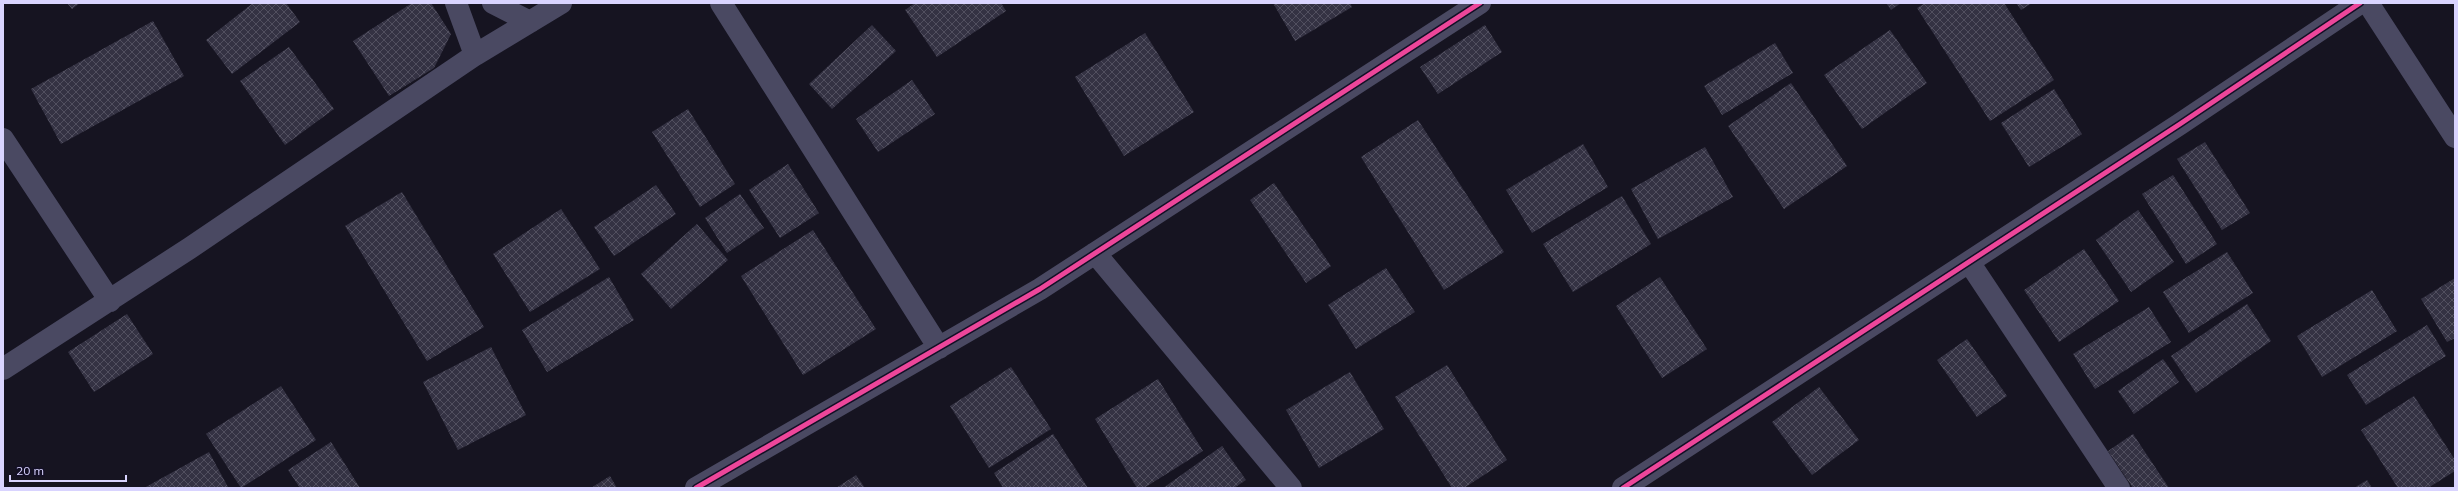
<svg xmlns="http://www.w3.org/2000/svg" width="2458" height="491" font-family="Mulish,sans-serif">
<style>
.building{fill:url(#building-cross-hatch)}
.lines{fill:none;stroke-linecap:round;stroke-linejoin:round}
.minor{stroke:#4a4962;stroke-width:22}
.cycleway-casing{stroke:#130f26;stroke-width:8}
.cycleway{stroke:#ed469a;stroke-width:5}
</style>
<defs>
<pattern id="building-cross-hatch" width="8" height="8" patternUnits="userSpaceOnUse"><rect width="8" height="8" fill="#343243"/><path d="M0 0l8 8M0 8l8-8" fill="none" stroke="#514f5f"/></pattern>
</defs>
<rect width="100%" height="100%" fill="#161421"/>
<path class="building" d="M67 3H80L72 9Z
M253 3H286L300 22 232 74 206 40Z
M412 3H431L451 34 434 68 389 96 353 41Z
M915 3H1001L1006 11 937 57 905 10Z
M1273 3H1350L1352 7 1295 41Z
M1886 3H1901L1891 10Z
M1925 3H2004L2054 80 1990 121 1917 8Z
M2016 3H2032L2021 10Z
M153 21 184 76 61 144 31 89Z
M872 25 896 51 832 109 809 84Z
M1485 25 1502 52 1438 94 1420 67Z
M1890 30 1927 83 1862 129 1824 75Z
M1145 33 1194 112 1124 156 1075 77Z
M1775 43 1793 73 1722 115 1704 86Z
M289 47 334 109 285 145 240 81Z
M912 80 935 114 878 152 856 119Z
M1791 83 1847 166 1784 209 1728 126Z
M2054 89 2082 134 2029 167 2001 123Z
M688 109 735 184 700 207 652 132Z
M1418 120 1504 252 1444 290 1361 157Z
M2205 142 2250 213 2222 230 2177 159Z
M1583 144 1608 187 1532 233 1506 190Z
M1705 147 1733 197 1658 239 1631 189Z
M788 164 819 213 780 238 749 190Z
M2173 175 2217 244 2186 264 2142 194Z
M1274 183 1331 266 1306 283 1250 200Z
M656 185 676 214 614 256 594 227Z
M402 192 484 327 427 361 345 226Z
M740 194 764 228 727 253 705 218Z
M1622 196 1651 244 1573 292 1543 244Z
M561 209 600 269 530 312 493 254Z
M2138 210 2174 262 2131 292 2096 240Z
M697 224 728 260 671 309 641 274Z
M813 230 876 329 803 375 741 276Z
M2084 249 2119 301 2059 342 2024 290Z
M2227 252 2253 293 2189 333 2163 292Z
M1386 268 1415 312 1356 349 1328 305Z
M609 277 634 320 547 372 522 330Z
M1660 277 1707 349 1662 378 1616 306Z
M2455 278V338L2447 342 2421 299Z
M2372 290 2397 331 2322 377 2297 336Z
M2247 304 2271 341 2196 393 2171 356Z
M2149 307 2171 342 2095 389 2073 354Z
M127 314 153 354 94 392 68 352Z
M2427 325 2446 356 2366 405 2347 375Z
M1967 339 2007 396 1977 417 1937 360Z
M491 347 526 415 458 450 423 382Z
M2163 359 2179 382 2134 414 2118 391Z
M1447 365 1507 460 1464 488H1452L1395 397Z
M1011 367 1051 429 989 468 950 406Z
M1350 372 1384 429 1319 468 1286 410Z
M1158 379 1203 451 1144 488H1137L1095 419Z
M281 386 316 440 241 488 206 434Z
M1819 387 1859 440 1812 475 1772 422Z
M2414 396 2455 460V471L2428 488H2398L2361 430Z
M1053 434 1088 488H1003L994 473Z
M2133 434 2169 488H2133L2108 451Z
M331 442 360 488H300L288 470Z
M1222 446 1246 480 1234 488H1163Z
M209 452 228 487 226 488H144Z
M856 475 865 488H836Z
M610 476 617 488H591Z
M2367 480 2372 488H2354Z"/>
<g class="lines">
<path class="minor" d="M456 3 475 55
M493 3 530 22
M721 3 939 348
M2368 3 2455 137
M3 139 110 301
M1095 253 1291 488
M1969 262 2119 488
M3 369 190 248 475 55 561 3
M696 488 1040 289 1480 3
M1623 488 2180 124 2360 3"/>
<g class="cycleway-casing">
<path id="cycleway" d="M696 488 1040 289 1480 3
M1623 488 2180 124 2360 3"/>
</g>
<use href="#cycleway" class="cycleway"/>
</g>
<rect width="2458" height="491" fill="none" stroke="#d9d4ff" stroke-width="8"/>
<path d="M10 475v6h116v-6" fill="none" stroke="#d9d4ff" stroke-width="2"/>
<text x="16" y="475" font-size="12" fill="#d9d4ff" stroke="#130f26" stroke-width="3" paint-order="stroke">20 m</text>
</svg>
